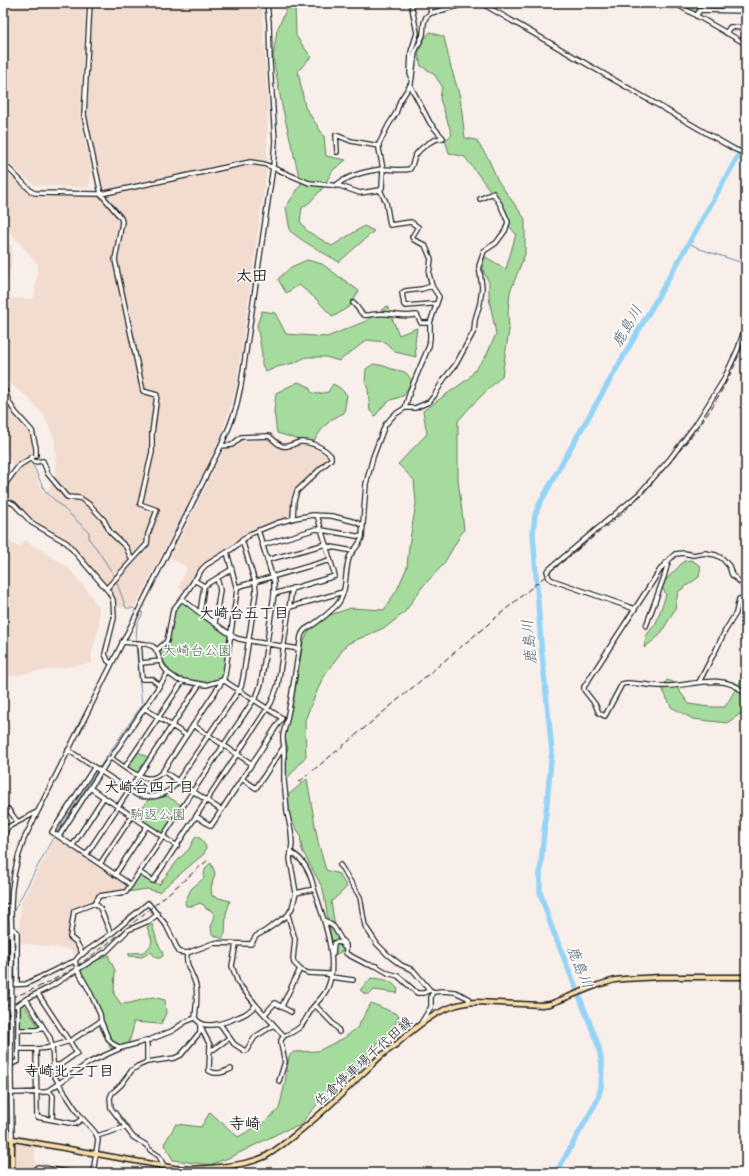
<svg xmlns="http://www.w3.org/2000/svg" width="749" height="1176" font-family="'Gochi Hand','Klee One',sans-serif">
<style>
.built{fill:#f2dcd0}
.green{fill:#a6db9e;stroke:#617c5d}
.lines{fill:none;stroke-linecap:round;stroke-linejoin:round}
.stream{stroke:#658a9f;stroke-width:1}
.river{stroke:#96d4f7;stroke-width:5.5}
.minor-casing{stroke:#1c1c1c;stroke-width:6}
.major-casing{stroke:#1c1c1c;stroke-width:7}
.minor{stroke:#fff;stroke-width:3.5}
.major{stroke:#f8deab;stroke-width:4}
.rail{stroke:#1c1c1c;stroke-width:1;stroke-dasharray:6 3;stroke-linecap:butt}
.minor-bridge-casing{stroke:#1c1c1c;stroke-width:6;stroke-linecap:butt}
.minor-bridge{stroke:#fff;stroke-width:3.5}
.labels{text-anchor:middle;stroke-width:3;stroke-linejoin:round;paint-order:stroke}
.park-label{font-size:14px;fill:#4c5f4a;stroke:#fff}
.street-label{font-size:14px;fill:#1c1c1c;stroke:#fff}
.water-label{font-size:15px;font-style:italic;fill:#475c69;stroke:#fff}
.neighbourhood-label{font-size:15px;font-weight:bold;fill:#1c1c1c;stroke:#fff}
.quarter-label{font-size:16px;font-weight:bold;fill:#1c1c1c;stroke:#fff}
</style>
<rect width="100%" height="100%" fill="#f9efea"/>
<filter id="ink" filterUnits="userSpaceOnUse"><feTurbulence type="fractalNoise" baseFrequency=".025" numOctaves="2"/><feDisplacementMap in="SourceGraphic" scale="8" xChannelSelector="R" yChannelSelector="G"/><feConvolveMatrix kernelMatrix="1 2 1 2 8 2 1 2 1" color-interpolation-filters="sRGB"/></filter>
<g filter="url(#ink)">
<path class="built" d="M3 3H86L80 114 91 169 89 188 35 185 16 170 3 156Z
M93 3H262L268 105 267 161 246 159 104 191 87 114Z
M658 3H674V12Z
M253 165 267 168 236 388 217 448 135 606 115 608 113 593 68 542 32 520 10 498 4 497 8 482 22 466 30 461 44 494 56 479 55 441 44 415 26 396 3 378V318L7 298 34 299 38 265 3 224V170H4L32 196H99L230 169Z
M3 239 12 246 11 268 3 289Z
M3 392 9 408 29 432 33 449 32 454 13 467 3 442Z
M268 439 282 449 300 445 312 447 327 456 326 460 295 490 291 516 253 529 227 548 201 565 186 592 179 587 187 567 170 558 224 449 235 447 243 441Z
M3 538 20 548 25 540 68 567 86 589 99 608V628L92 652V663L3 677Z
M56 837 128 885 126 890 98 895 95 902 76 910 70 932 80 951 79 953H74L72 950 20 943V904Z
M3 1141 35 1146V1173H3Z"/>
<path class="green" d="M284 3H295L296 36 311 57 298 71 305 107 324 136 326 156 346 160 333 170 322 189 310 202 302 208 300 221 307 231 332 246 364 226 374 231 339 262 305 242 290 231 286 207 301 184 282 106 273 57 277 30 286 10Z
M678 3H703V8H698L695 13Z
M430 32 444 37 450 64 460 97 465 138 476 140 488 158 498 181 525 219V254L510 292 508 312 509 330 502 376 473 404 458 421V479L464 529 443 565 423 586 404 613 386 627 347 644 323 677 305 720 306 756 286 780 284 760 288 748 284 736 294 697 303 643 308 632 324 617 351 608 384 610 397 590 407 567 409 546 416 503 414 480 398 464 427 434 423 411 468 379 486 356 496 334 489 298V282L483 271 484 256 506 269 516 234 504 220 498 201 465 157 449 153 445 140 452 135 440 99 442 86 433 73 421 66 418 54 423 41Z
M307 260 322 264 359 291 350 306 333 317 315 298 299 285 286 293 278 279 291 267Z
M387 306 399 335 417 328 415 343 416 357 395 352 385 342 367 340 339 361 326 357H306L294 363 277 367 266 372 262 365V354L257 325 262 311 275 313 286 334 327 337 366 321Z
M373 364C382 365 384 366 392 369 403 372 406 369 412 382L403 396 391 400 384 405 375 416 370 411 368 389 365 382 366 369Z
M298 382 308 386 312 393 318 394 328 392 333 384 340 388 347 395 344 413C328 420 323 427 314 441H304L277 433 274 411 276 393Z
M691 560 701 566 699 577 678 592 675 609 660 635 644 648 646 636 656 623 666 595 661 585 684 561Z
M182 601 229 634 230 636 223 676 221 679 206 683 182 679 171 673 159 653V651L168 640 174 611Z
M744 675H746V710L727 723 693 719 671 707 662 688 667 680 673 682 689 704 709 707H725Z
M137 751 149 758 139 772 137 773 128 767V765Z
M307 779 318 842 326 870 339 874 347 887 331 902 336 932 345 950 334 955 323 889 302 850 300 834 289 817 287 796Z
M167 796 181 805 163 833 161 834 136 817 148 800 159 798Z
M196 836 201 839 206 847 204 854 199 858 159 892 147 889 127 892 140 873 159 885 178 860 189 849Z
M211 863 215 873 211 888 212 896 230 901 226 914 225 934 222 939 212 934 211 927 215 916 211 910 206 909 205 906 200 903 193 906H186L185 902 191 889 204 878C204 871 205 867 211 863Z
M152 924C154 930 155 935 157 941 159 947 163 950 163 956L160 958H156L151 952 142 957 129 956V953C140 952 143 955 151 945L152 940 147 927Z
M4 935V990H3V937Z
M109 955V958L115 970 114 994 121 1004 130 1003 153 997 165 1000 166 1013 161 1024 133 1022V1029L128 1046 111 1049 100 1028 101 1014 92 1003 88 989 80 972 86 965Z
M371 978C382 979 390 979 398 989L397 993 374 990 370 994H365L360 990Z
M371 1003 399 1015 394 1027 379 1041 366 1062 357 1072 338 1083 320 1101 299 1126 283 1131 231 1157 210 1165 173 1160 164 1144 176 1124 201 1127 210 1112 238 1137 265 1122 279 1109 285 1083 289 1056 294 1052 318 1051 344 1038 357 1028Z
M22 1005H24L39 1027 37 1028H20L19 1027V1008Z"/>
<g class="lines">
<path class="stream" d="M689 243 700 249 746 264
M32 463 45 491 89 532V539L97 549 115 577
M116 580 126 608H133L136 610
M136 642 137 624 143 613 139 611
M99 768 142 705 136 645
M56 834 97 771
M12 914 54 836
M3 932 9 921"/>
<path class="river" d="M556 1173 597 1101 601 1087 602 1065 599 1048 593 1031 550 923 540 892V873L552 751 541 644 533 533 535 515 539 505 562 463 689 243 746 142"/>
<g class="minor-casing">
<path id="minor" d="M90 3 84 115 101 194 121 218 122 222 115 260 143 391 157 395 152 433V452L140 504 157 510 148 534 147 544 107 588
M411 3 417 33 411 52 410 74 412 77
M429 3 431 13
M481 3 734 149 746 154
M676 3V4L746 44
M704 10V3
M696 16 700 10 746 11
M726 33 730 27 746 28
M410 85 430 123 443 138
M337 152 336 135 351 141 379 146
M3 163 32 192 35 193 101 194 250 162 264 164 309 183 340 186 360 193 380 190 386 202 390 225 411 222 418 227 412 237 414 240 425 245 431 259 429 274 432 286 439 297 430 323V338L429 346 410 391 405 408 394 415 385 425 373 457 366 484 362 537C359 547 352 550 349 558 344 574 348 593 336 606 331 611 320 620 314 624 308 628 304 628 301 636L291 699 287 719 283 735V740L284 747V781L286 799 287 812 291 831 292 844 290 859 296 893 292 908 288 915 265 931 256 936 251 944 214 943 187 953 179 952 166 925 148 903 111 934 79 956 75 961 65 965 26 984 6 985 7 991 3 993
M335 186C347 176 367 171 382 169 392 169 401 171 410 169 413 165 413 160 415 156 421 147 432 139 443 138
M380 190 382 188 383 169 379 149V144L388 126 396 113 400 101 411 84 415 52 423 35 424 23 426 17 431 13 469 3
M432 286 422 289 405 291 402 293 404 305 406 306 430 304H436
M353 303C357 306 361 314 364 315 368 316 372 314 376 314 390 312 402 318 415 315H417L421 323H430
M3 386 10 404 16 413 32 431 36 448V455L20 465 18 467 6 483 3 494
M405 408H415L429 402 434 396 444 379 456 364 474 331 475 320 480 303 482 287 479 266 484 251 496 243 505 231 508 222 501 206 493 193 480 199
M221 446 232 445 241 437 269 436C273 439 277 444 282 446 287 448 295 443 300 442 310 441 325 448 331 456V459L297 491 294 501 293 518
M31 457 34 462 43 461 48 474 67 497 80 498 90 505 104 520 110 532 126 547 132 560
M3 499 14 504 32 523 67 543 109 592 113 600 114 618 105 654 108 661 111 663
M263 545 316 529 362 537
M326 546 353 551
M267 560 326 544
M232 569 204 586 200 613 234 637 239 639 299 649
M194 580 204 586
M237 587 330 560
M274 594 335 576 317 515
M182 599 200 613
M290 607 343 592
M635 609 552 580 549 578 547 571 640 493 669 460 696 424 723 381 738 349 746 325
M215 623 220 590 217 578
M646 626 664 577 668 562
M122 642 146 644 152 646 156 649 162 665 168 673 178 680 206 685 223 680 225 675 237 590 227 552
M139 643 142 679H152L159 685
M156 651 167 641 173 610 186 593 202 569 206 565 232 549 250 534 277 523 295 518 313 515 332 516 356 522 363 526
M141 663 161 661
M699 682 711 659 715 652 725 631 736 613 739 599 746 598
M742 691C724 673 689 686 667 686 654 687 640 683 627 683L622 684 605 716 599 713 595 704 584 690V687L662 567 675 554 684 553 693 555 705 553 716 555 723 559 729 566 732 575 740 582 746 584
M144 708 186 735
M193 725 252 764
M68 750 137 795C152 799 165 796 175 785L241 687 243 678 256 591 255 582 242 540
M125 767 183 681
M94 768 52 832 131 885
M163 771C148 790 125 767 111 758L168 673
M242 779 256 788 283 748
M90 788 109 759 111 758
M8 809 17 821
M196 816 211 826 282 718 223 680 163 771 221 810
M59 836 90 788 177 846
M3 845 5 832 8 827 37 812
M73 845 104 797
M292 853C305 860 311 875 314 889
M86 855 199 685
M100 864 132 816
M340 865 360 897 365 926 377 944 388 955 401 965 413 970 430 990 434 992 442 991 455 992 468 998 469 1002
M139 872 153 881 271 703 278 685 292 588
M115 875 147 826
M95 903 99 896 126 892 257 695 261 684 274 594V582L258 530
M3 906H11
M288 915 295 939 293 959 294 963 301 970 308 973 327 974 331 975
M324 920 334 927 341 939 346 945V953L347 954 366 964 376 966 388 973 398 976 417 993H424L430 990
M12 928 17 932V983
M12 947C12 933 11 920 11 906 11 883 16 861 24 839L221 446 230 425 236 408 241 385 273 167 275 141 270 63 269 23 267 3
M187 953C185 967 193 973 196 986 198 996 196 1007 195 1018 203 1030 220 1024 231 1020 235 1018 239 1017 243 1015 248 1013 252 1009 256 1005L238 983 232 966 236 944
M83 954 76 942 70 937 74 911 95 903 100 908 111 934
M333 954 334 943C338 941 343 943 344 947
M75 961 78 971 89 990 100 1014 101 1021 108 1038 113 1044 121 1048
M331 977 353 980
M6 985V935L12 934
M38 994 77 1053 60 1065H53
M26 999 50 1038 52 1047 54 1075 59 1084 81 1117 94 1131 97 1136 98 1140 96 1153 93 1173
M256 1005 284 1036 281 1040V1044L285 1062 279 1081
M315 1005 338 1029 339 1032
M282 1006 300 969
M6 1007V1061L12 1064 18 1061V1005
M3 1008 18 1005 26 999 50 987 107 951 128 930 149 921 158 914
M265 1014 275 1003 291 1012
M421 1023 431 1007V996L433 992
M220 1024 234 1044 245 1051H246L255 1037 274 1025
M202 1028 203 1032 210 1045 209 1069 208 1070C216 1076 223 1072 231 1069
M18 1030H37L43 1027
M284 1036C305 1027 302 1024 313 1007 318 1001 325 995 328 987 339 961 323 916 314 889L296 893
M146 1040 147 1045V1062
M18 1049H36L37 1117 75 1124 82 1119
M36 1049 47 1048 70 1041 101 1021
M210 1050 214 1049 229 1038
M11 1076 12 1139
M49 1091 53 1096 52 1120
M12 1093 46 1092 90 1062 121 1048 149 1040 172 1031 185 1022 195 1018
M97 1136 126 1127
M164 1166 159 1156 150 1150 146 1145 133 1137 111 1108 110 1098 112 1093 121 1085 132 1070 138 1066 147 1062 175 1058 181 1055 200 1032V1023
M36 1173V1169L38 1167 74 1173"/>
</g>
<g class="major-casing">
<path id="major" d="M3 1137 174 1168C198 1170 242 1167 264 1157 274 1152 282 1145 291 1138 316 1119 339 1097 361 1075 368 1069 374 1062 381 1056 387 1051 394 1047 400 1041 422 1022 445 1003 476 1002L542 1005 550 1004 598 985 615 980 624 979 661 977H746
M12 1173V1139"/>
</g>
<use href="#minor" class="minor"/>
<use href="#major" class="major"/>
<path class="rail" d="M299 782 350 740 549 573 624 512 669 464 698 428 711 409 722 390 733 369 746 337
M3 1000C60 983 95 955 139 918 163 898 186 879 209 859"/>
<g class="minor-bridge-casing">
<path id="minor-bridge" d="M11 1076 12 947"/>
</g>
<use href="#minor-bridge" class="minor-bridge"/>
</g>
</g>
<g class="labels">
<g class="park-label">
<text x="197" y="655">大崎台公園</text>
<text x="158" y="819">駒返公園</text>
</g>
<g class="street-label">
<text transform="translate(363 1061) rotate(-42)" y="5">佐倉停車場千代田線</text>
</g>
<g class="water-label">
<text transform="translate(627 326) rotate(-60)" y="5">鹿島川</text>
<text transform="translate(529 642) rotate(-95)" y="5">鹿島川</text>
<text transform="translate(580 967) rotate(68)" y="5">鹿島川</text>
</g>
<g class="neighbourhood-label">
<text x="244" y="618">大崎台五丁目</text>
<text x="149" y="792">大崎台四丁目</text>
<text x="69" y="1076">寺崎北二丁目</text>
</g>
<g class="quarter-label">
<text x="252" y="281">太田</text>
<text x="245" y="1129">寺崎</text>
</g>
</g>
<rect width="749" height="1176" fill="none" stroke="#fff" stroke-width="16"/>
<rect x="8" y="8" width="733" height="1160" fill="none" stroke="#1c1c1c" stroke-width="1.5" filter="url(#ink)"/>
</svg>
